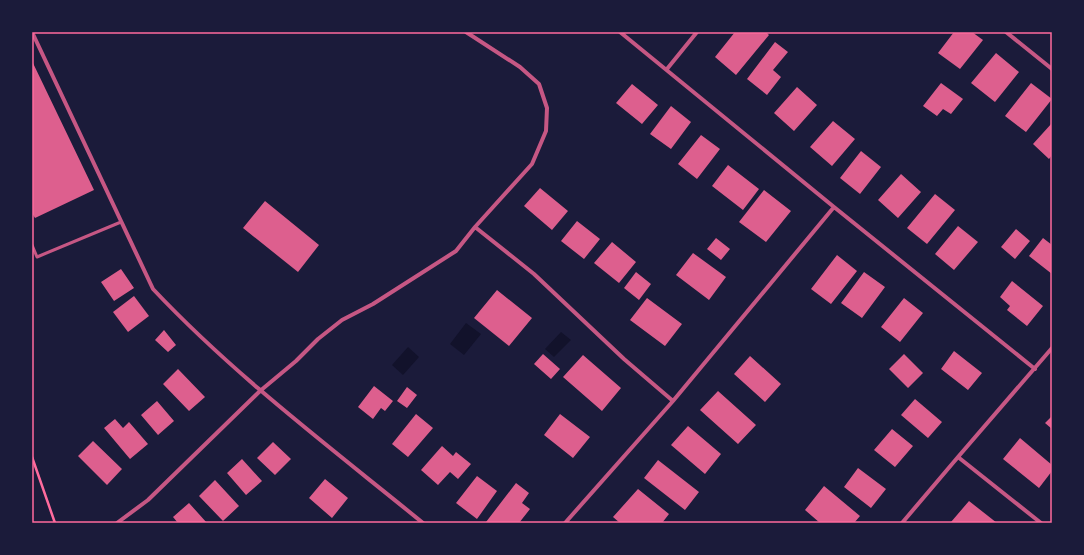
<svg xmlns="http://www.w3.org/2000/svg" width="1084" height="555" font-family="Jost,sans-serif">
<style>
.water{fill:#12122b}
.building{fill:#dd5f8e}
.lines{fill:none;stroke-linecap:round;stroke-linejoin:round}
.path{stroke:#ff6b9d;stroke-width:2.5}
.service{stroke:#c65784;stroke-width:3}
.minor{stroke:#c65784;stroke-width:4}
.neatline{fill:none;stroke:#ff6b9d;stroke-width:1.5}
</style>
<rect width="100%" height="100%" fill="#1b1b3a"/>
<path class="water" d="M466 323 481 334 464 355 450 344Z
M561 332 571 340 554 357 545 349Z
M408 347 419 357 403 375 392 365Z"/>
<path class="building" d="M735 32H766L769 35 736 75 715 57Z
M954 32H972L983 40 960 69 938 53Z
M775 42 788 52 773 70 781 77 767 95 747 79Z
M996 53 1019 72 995 102 971 83Z
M32 61 94 190 35 218 32 213Z
M941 83 963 99 951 114 943 109 937 116 923 106Z
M1031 83 1052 99 1026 132 1005 116Z
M632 84 658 105 642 124 616 103Z
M797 87 817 105 794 131 774 113Z
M671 106 691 122 671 149 650 134Z
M833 121 855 139 832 166 810 147Z
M1052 123V155L1049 159 1033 144Z
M701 135 720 149 697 179 678 164Z
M861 151 881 167 860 194 840 178Z
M728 165 759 189 743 210 712 186Z
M901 174 921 192 898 218 878 200Z
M540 188 568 211 552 230 524 206Z
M764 190 791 211 766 242 739 222Z
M935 194 955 210 927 244 907 228Z
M265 201 319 245 298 272 243 228Z
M577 221 600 239 584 259 561 241Z
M958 226 978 242 954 270 935 254Z
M1016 229 1030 241 1015 259 1001 247Z
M716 238 730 249 721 260 707 249Z
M1043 238 1052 245V274L1029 256Z
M612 242 636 262 619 283 594 263Z
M693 253 726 277 709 300 676 275Z
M837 255 857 271 831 304 811 289Z
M121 269 134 288 114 301 101 282Z
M636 272 651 284 639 300 624 288Z
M864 272 885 287 862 318 841 303Z
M1012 281 1043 306 1027 326 1007 310 1010 306 1000 297Z
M497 290 532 318 509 346 474 318Z
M134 296 149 316 128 332 113 312Z
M647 298 682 324 665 346 630 320Z
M904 298 923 313 900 342 881 327Z
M164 330 176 345 168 352 155 340Z
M954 351 982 373 968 390 941 369Z
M543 354 560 369 551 379 534 364Z
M904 354 923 373 908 388 889 369Z
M583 355 621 388 602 411 563 377Z
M750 356 781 384 765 402 734 374Z
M178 369 205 397 189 411 163 384Z
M374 386 393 401 385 411 381 408 373 419 358 407Z
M407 387 417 395 407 408 397 401Z
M718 391 756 425 738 444 700 410Z
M915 399 942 422 928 438 901 415Z
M157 401 174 421 158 435 141 415Z
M416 414 433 428 408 457 392 444Z
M560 414 590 437 573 458 544 435Z
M1052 416V429L1045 423Z
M115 419 123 428 129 422 148 444 130 459 104 428Z
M688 426 721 454 705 474 671 445Z
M892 429 913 446 895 467 874 450Z
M1020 438 1052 465V471L1039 488 1003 459Z
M93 441 122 469 107 485 78 456Z
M273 442 291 459 275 475 257 458Z
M442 446 453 456 456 452 471 464 458 479 450 472 438 485 421 470Z
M242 459 262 481 246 495 227 473Z
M658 460 699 492 685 510 644 478Z
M858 468 886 489 871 508 844 487Z
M477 476 497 491 477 519 456 503Z
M325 479 348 498 332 518 309 498Z
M215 480 239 506 223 521 199 496Z
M516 483 529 493 522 503 530 509 519 523H487L486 522Z
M824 486 860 516 854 523H820L805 510Z
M638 489 669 514 662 523H620L613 517Z
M969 501 997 523H952L951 522Z
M189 503 207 523H178L173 517Z"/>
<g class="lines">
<path class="path" d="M32 457 55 523"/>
<path class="service" d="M32 245 37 257 121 222"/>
<path class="minor" d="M32 32 153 289C235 376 331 448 423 523
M620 32 834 207 1035 369
M1006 32 1052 69
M667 69 697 32
M475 227 534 274 624 359 673 401
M958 457 1041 523
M117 523 148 500 260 391 296 361 318 339 342 320 373 304 456 251 475 227 532 164 546 131 547 108 539 84 520 67 466 32
M565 523 673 401 834 207
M902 523 958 457 1052 348"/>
</g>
<rect width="1084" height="555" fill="none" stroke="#1b1b3a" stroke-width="66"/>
<rect x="33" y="33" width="1018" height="489" class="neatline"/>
</svg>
